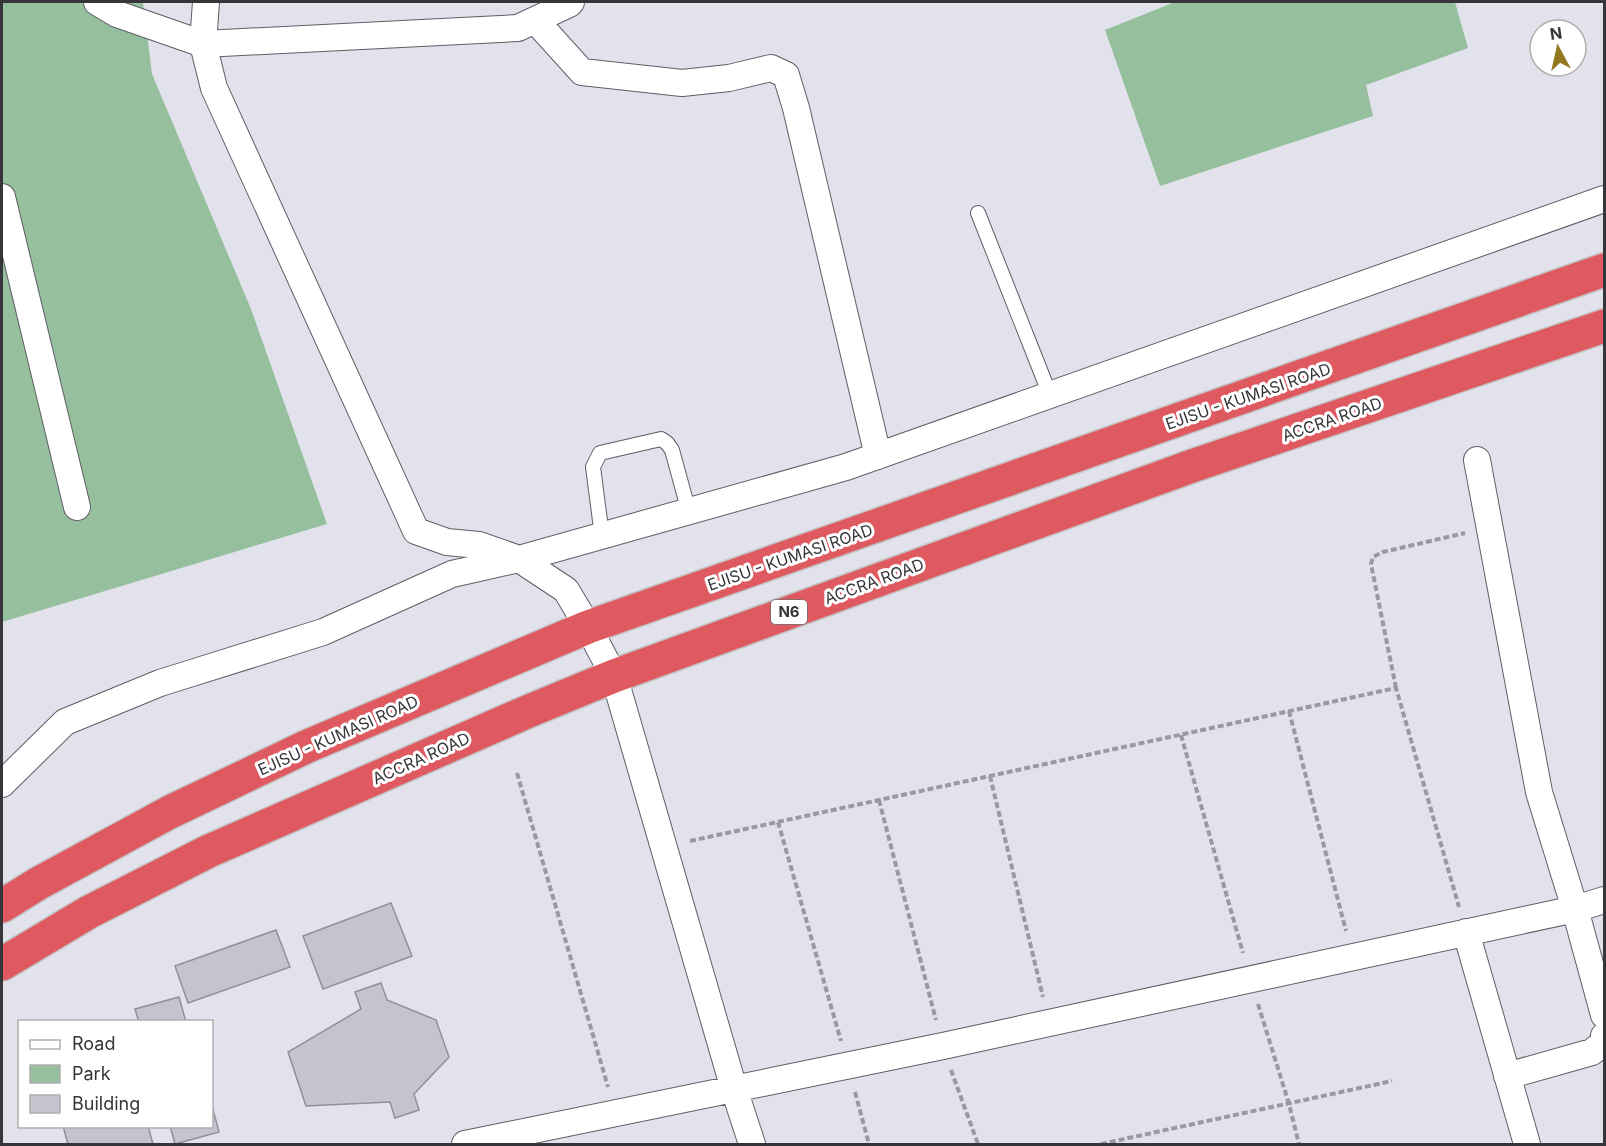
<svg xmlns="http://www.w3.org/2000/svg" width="1606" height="1146" font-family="Inter,sans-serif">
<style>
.green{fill:#96bf9d}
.building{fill:#c4c4ce;stroke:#909099;stroke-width:1.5}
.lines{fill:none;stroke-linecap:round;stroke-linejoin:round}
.lane-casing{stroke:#5e5e66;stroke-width:16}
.street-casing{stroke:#5e5e66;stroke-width:28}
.highway-casing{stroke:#c3c3c4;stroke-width:36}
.path{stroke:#9999a1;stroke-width:4;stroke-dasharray:6 3;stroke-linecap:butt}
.lane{stroke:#fff;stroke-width:14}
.street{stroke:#fff;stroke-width:26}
.highway{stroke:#df5a60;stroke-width:33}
.labels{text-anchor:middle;stroke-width:6;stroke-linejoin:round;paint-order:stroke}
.shield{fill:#fff;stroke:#727275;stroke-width:1.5}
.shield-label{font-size:15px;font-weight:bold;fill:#36363a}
.street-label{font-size:16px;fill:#36363a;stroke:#fff}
</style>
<rect width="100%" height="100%" fill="#e2e2ec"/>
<path class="green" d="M2 2H143L152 74 251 309 327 524 2 622Z
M1175 2H1455L1468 48 1366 85 1373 116 1160 186 1105 30Z"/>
<path class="building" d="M391 903 412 956 323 989 303 936Z
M276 930 290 967 188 1003 175 966Z
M381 983 387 1000 436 1020 449 1057 414 1094 419 1110 395 1118 390 1102 306 1106 288 1052 361 1009 355 992Z
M179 997 186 1022H139L135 1009Z
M212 1106 219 1132 175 1144 170 1126H212Z
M63 1126H148L153 1144H68Z"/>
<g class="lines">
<g class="lane-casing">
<path id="lane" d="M978 213 1050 395
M602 536 593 467 600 453 661 439 667 443 672 450 689 512"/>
</g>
<g class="street-casing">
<path id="street" d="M97 2 117 14 203 44 518 28 569 4 571 2
M206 2 203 44 214 88 416 531 447 542 479 545 519 559 566 590 588 627 614 676 734 1089 752 1144
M535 20 582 72 682 83 729 78 771 68 786 75 796 108 878 456
M2 197 77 507
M1477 460 1539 792 1575 909 1604 1015
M2 784 65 722 160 683 323 632 452 574 519 559 846 467 1604 199
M1466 932 1527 1144
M1507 1076 1592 1052 1603 1043 1604 1036
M465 1144 943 1046 1575 909 1604 900"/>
</g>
<g class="highway-casing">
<path id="highway" d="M2 906 39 883 170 812 308 746 588 627 1604 270
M2 964 89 912 209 851 529 711 614 676 1192 466 1604 326"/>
</g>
<path class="path" d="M1396 688 1371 564 1373 557 1383 552 1465 533
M1289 711 1346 931
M1181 735 1243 953
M517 773 608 1087
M990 776 1043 997
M879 800 936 1020
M778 822 841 1041
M690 841 1396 688 1459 907
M1258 1004 1289 1104 1299 1144
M951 1070 978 1144
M855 1092 869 1144
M1101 1144 1392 1081"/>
<use href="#lane" class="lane"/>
<use href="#street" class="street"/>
<use href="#highway" class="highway"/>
</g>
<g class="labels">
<rect class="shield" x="771" y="600" width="36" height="24" rx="4.5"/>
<g class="shield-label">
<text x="789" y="617">N6</text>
</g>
<g class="street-label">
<text transform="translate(1248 396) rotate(-19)" y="6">EJISU - KUMASI ROAD</text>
<text transform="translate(1332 419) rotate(-19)" y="6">ACCRA ROAD</text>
<text transform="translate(790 557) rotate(-19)" y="6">EJISU - KUMASI ROAD</text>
<text transform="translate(874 581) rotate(-20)" y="6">ACCRA ROAD</text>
<text transform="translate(338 735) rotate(-24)" y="6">EJISU - KUMASI ROAD</text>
<text transform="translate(421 758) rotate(-24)" y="6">ACCRA ROAD</text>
</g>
</g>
<rect width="1606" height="1146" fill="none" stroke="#36363a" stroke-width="6"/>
<rect x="18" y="1020" width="195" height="108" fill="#ffffff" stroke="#afafb0" stroke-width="1.5"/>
<rect x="30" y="1040" width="30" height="9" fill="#ffffff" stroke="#afafb0" stroke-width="1.5"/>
<text x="72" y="1050" font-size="18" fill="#36363a">Road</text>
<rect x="30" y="1065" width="30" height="18" fill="#96bf9d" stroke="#afafb0" stroke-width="1.5"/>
<text x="72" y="1080" font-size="18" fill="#36363a">Park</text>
<rect x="30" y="1095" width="30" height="18" fill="#c4c4ce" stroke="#afafb0" stroke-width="1.5"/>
<text x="72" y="1110" font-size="18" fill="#36363a">Building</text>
<g transform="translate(1558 48) rotate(352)"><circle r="28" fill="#ffffff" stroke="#afafb0" stroke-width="1.5"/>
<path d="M0-4.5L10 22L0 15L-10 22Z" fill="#927920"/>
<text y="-9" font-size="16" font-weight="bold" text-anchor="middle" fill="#36363a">N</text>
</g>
</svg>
